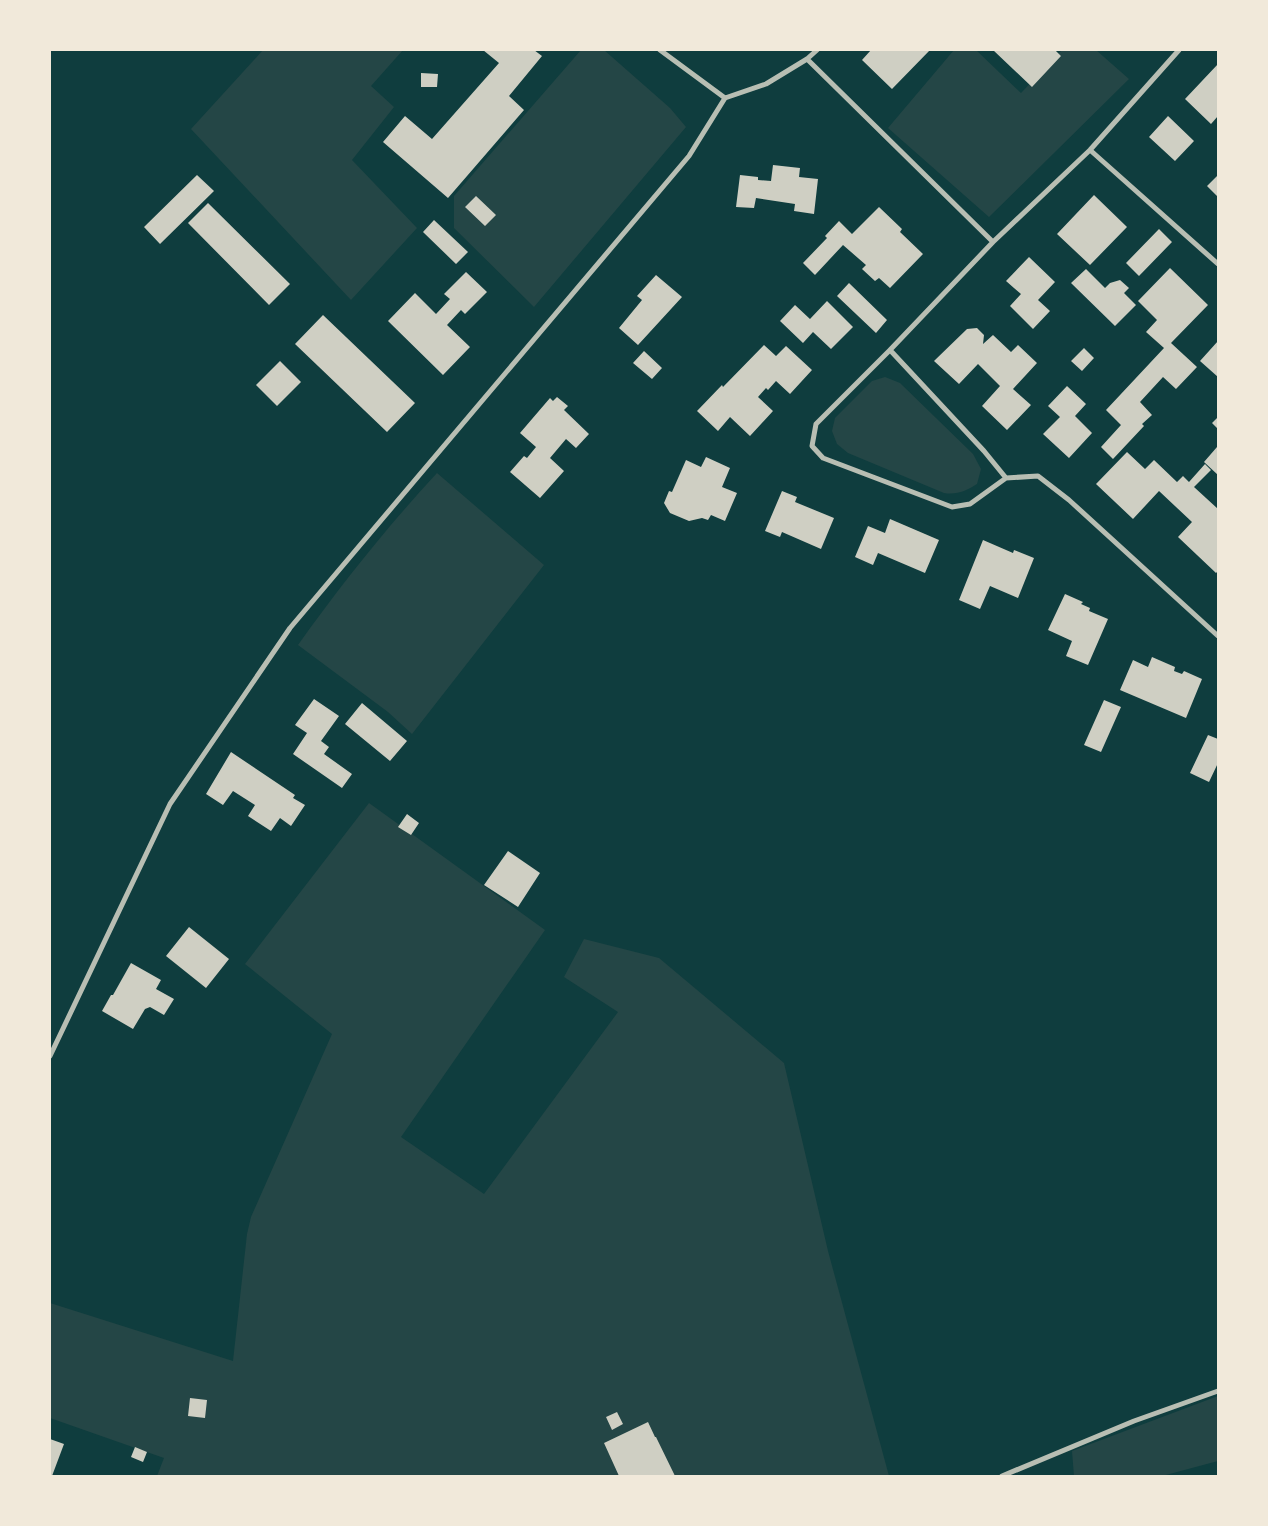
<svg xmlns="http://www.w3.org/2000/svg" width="1268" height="1526" font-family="'DM Sans',sans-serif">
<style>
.green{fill:#244646}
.building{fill:#cfcfc3}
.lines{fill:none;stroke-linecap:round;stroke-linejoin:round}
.minor{stroke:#b8beb3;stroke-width:5}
</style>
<rect width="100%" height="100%" fill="#0f3d3e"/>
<path class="green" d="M263 50H403L371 86 394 107 352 160 417 228 351 300 191 129Z
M581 50H604L670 108 686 127 534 307 454 228V196Z
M954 50H976L1021 93 1062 50H1096L1129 79 989 217 888 128Z
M885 377 900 383 973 454 981 469 977 484C966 491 957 495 944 493L848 453 837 444 832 431 835 418 872 381Z
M437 473 544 565 412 734 388 712 298 645C340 586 387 527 437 473Z
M369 803 545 930 401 1137 484 1194 618 1012 564 977 584 939 659 958 784 1063 828 1251 889 1476H157L164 1458 50 1418V1303L233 1361 247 1234 251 1217 332 1034 245 964Z
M1218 1396V1461L1162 1476H1074L1072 1451Z"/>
<path class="building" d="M483 50H534L542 56 509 96 524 110 448 198 383 142 405 116 432 139 499 63Z
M871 50H930L892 89 862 60Z
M993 50H1055L1061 56 1032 87Z
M1218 64V116L1211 124 1185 99Z
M421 73 438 74 437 87H421Z
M1168 116 1194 141 1175 161 1149 137Z
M773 165 800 168 799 177 818 179 814 214 794 211 795 204 756 198 754 208 736 207 740 175 758 177V180L771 181Z
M197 175 214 191 160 244 144 227Z
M1218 175V195L1217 196 1207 186Z
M1094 195 1127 227 1090 265 1057 234Z
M476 196 496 215 485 226 465 207Z
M208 203 290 284 269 305 188 223Z
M879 207 902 229 900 232 923 254 890 288 879 278 875 281 862 269 866 265 843 245 815 275 803 263 827 238 825 236 839 221 852 234Z
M434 220 468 252 456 264 423 232Z
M1159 229 1172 242 1139 276 1126 263Z
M1029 257 1055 282 1038 300 1050 311 1033 329 1010 306 1021 294 1006 281Z
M1170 268 1208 305 1171 343 1197 367 1176 389 1163 377 1140 402 1152 415 1142 424 1144 426 1113 459 1101 447 1121 425 1106 410 1164 348 1146 332 1157 320 1138 301Z
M1086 269 1105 288 1110 283 1120 280 1129 288 1124 293 1136 305 1115 326 1071 283Z
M466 272 487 292 465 314 461 310 447 325 470 347 443 375 388 321 415 293 436 314 450 299 444 294Z
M656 275 682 297 638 345 619 328 642 300 637 296Z
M849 283 887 320 876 333 837 296Z
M827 301 853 327 831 349 813 332 803 343 780 321 795 305 810 319Z
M323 315 415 403 387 432 295 344Z
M977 328 984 335 983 344 993 335 1011 352 1018 345 1037 363 1013 389 1031 405 1007 430 982 406 1000 386 978 364 959 384 934 361 967 329Z
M1218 341V377L1200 361Z
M764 345 776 356 786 346 812 370 790 394 776 381 768 390 766 388 758 397 773 411 750 436 730 417 718 431 697 411 722 385 723 387Z
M1084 348 1094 358 1082 371 1071 361Z
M644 351 662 368 652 379 633 363Z
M280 361 301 382 277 406 256 385Z
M1067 386 1086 404 1075 416 1092 433 1069 458 1043 434 1060 417 1048 406Z
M557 397 568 406 564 410 589 434 576 448 566 439 550 458 564 471 540 498 510 472 524 456 527 458 536 447 520 433 550 398 553 401Z
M1218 417V429L1212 423Z
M1217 447 1218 448V475L1204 462Z
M1127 452 1145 469 1154 460 1177 482 1183 476 1189 482 1205 464 1211 470 1194 487 1218 509V571L1216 573 1178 537 1192 522 1159 491 1133 519 1096 484Z
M706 457 730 468 722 487 737 493 725 521 711 515 708 520 702 518 689 521 670 513 664 503 669 491 672 492 686 460 701 467Z
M782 491 797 497 795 502 834 518 821 549 782 532 780 537 765 531Z
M890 519 939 540 925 573 878 553 873 565 855 557 868 526 885 533Z
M983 540 1013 553 1014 550 1034 558 1018 598 990 586 980 609 959 600Z
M1065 594 1083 602 1081 604 1090 608 1089 611 1108 619 1088 665 1066 656 1072 641 1048 630Z
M1152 657 1175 667 1174 671 1182 674 1184 671 1202 679 1186 718 1120 690 1133 660 1148 667Z
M314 699 339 716 321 741 329 747 324 754 352 774 342 788 293 754 307 733 295 725Z
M1104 700 1121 707 1101 752 1084 745Z
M362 703 407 741 390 761 345 724Z
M1208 735 1218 739V763L1209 782 1190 773Z
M231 752 295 795 293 798 305 805 291 826 280 818 271 831 248 816 255 805 233 791 223 805 206 794Z
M407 814 419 823 411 835 398 827Z
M508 851 540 873 518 907 484 885Z
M189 927 229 959 206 988 166 956Z
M131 963 161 980 156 989 174 999 164 1015 150 1007 145 1009 133 1029 102 1011 111 995H113Z
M190 1398 207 1400 205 1418 188 1416Z
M617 1412 623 1424 612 1430 606 1417Z
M648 1422 655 1437H656L675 1476H619L604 1443Z
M50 1439 64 1444 52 1476H50Z
M135 1447 147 1452 143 1462 131 1457Z"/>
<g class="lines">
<path class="minor" d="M660 50 725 98
M807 59 993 242
M1090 150 1218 264
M890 350 993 242 1090 150 1179 50
M1006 478 984 451 890 350 816 424 812 446 823 458 952 507 970 504 1006 478 1038 476 1069 500 1218 636
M50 1056 170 804 290 628 689 156 725 98 766 84 807 59 817 50
M1002 1476 1134 1421 1218 1391"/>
</g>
<rect width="1268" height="1526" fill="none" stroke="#f1e9da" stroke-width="102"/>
</svg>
